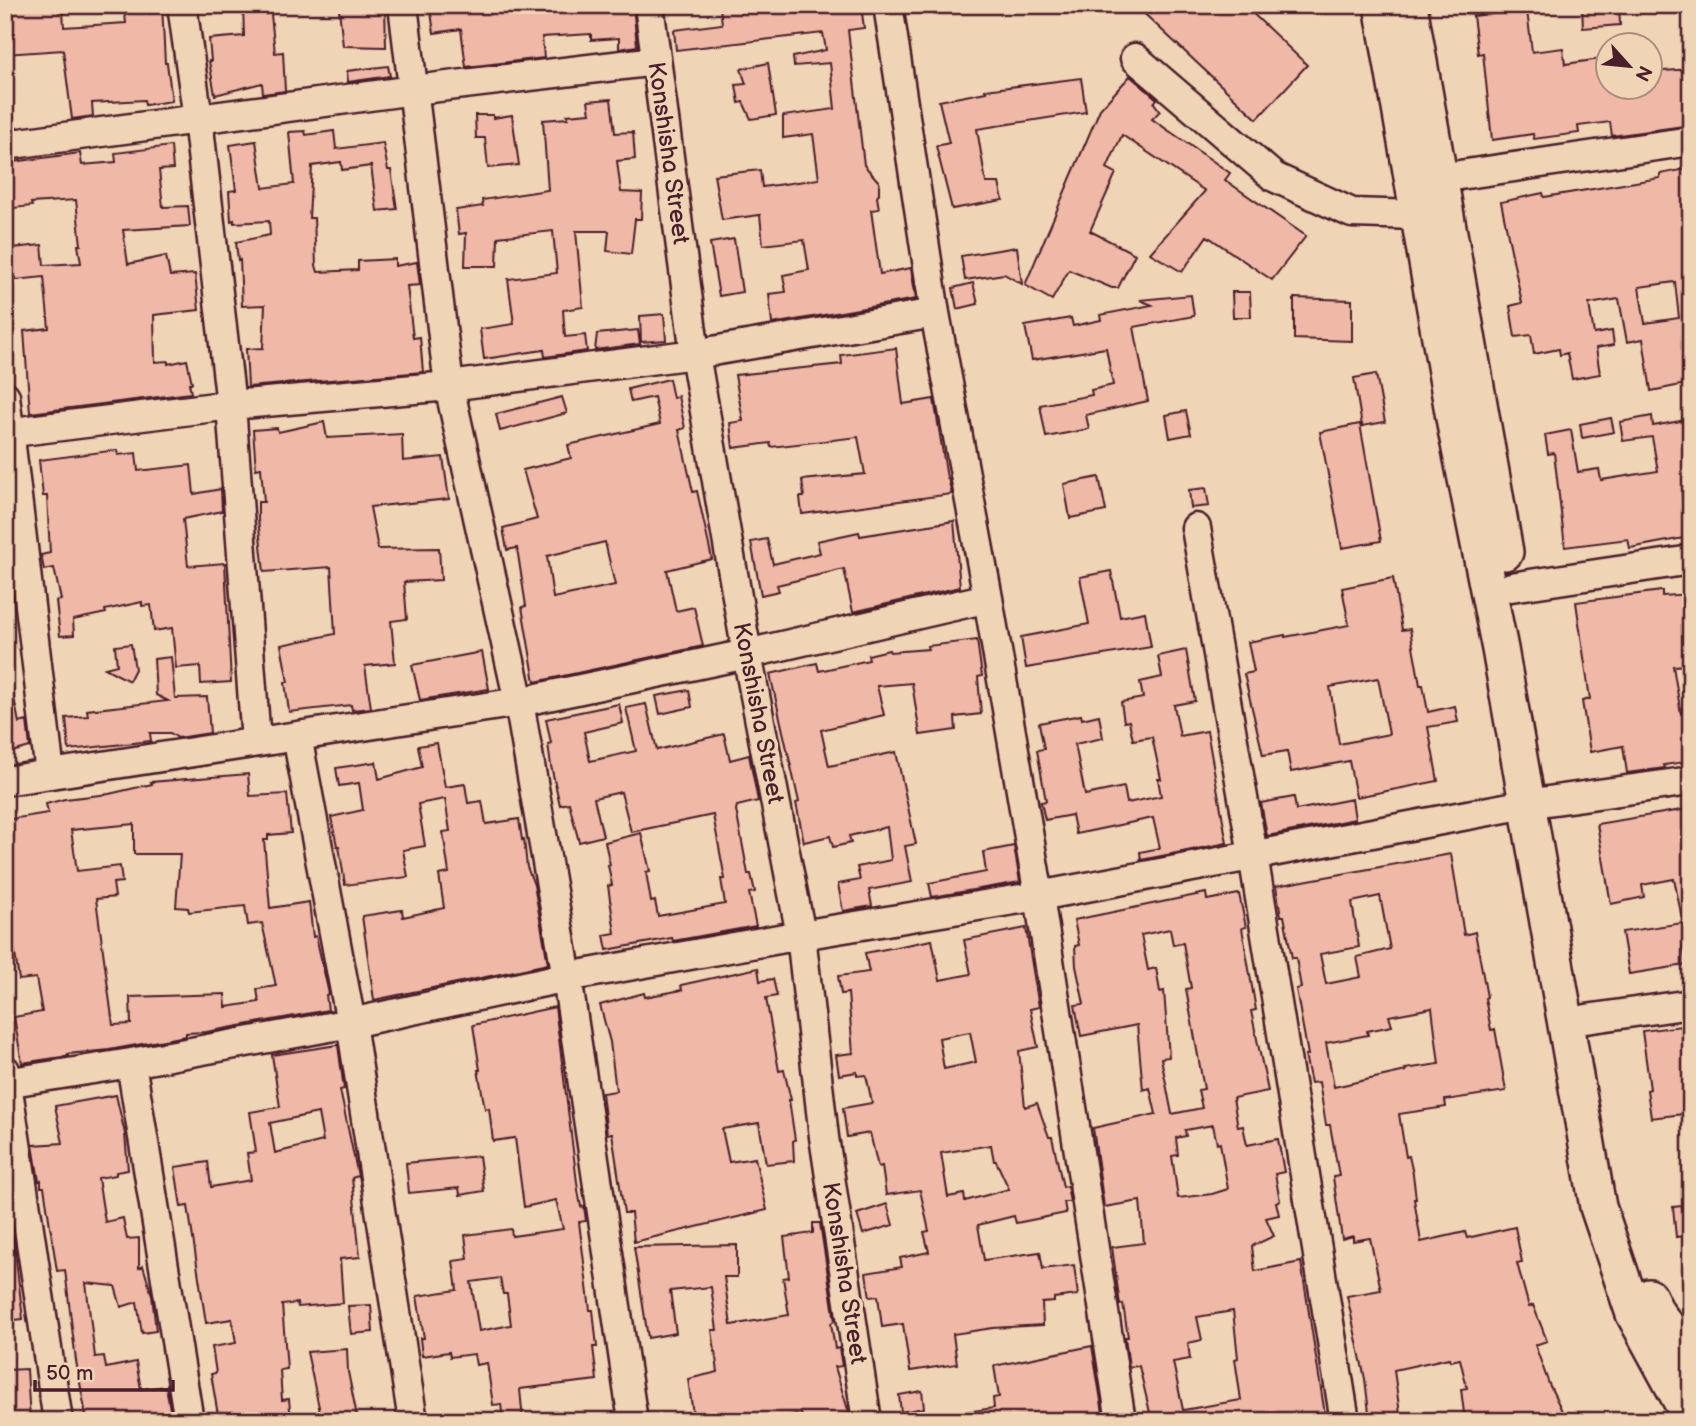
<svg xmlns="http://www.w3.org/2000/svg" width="1696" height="1426" font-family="'Balsamiq Sans',sans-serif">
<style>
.building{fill:#f0b8a7;stroke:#4a1f2b;stroke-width:2;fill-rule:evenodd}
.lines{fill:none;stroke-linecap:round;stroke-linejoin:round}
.minor-casing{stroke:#4a1f2b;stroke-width:33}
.major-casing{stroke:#4a1f2b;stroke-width:40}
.minor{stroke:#f0d4b6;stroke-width:28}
.major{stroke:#f0d4b6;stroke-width:35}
.labels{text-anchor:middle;stroke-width:7;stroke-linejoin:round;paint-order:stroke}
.street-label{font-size:24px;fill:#4a1f2b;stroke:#f0d4b6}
</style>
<rect width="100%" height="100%" fill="#f0d4b6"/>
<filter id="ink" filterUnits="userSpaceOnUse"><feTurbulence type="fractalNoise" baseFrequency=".0143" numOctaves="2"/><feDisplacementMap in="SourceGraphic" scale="14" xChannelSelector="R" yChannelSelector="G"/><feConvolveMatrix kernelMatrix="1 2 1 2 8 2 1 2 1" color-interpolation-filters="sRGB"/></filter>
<g filter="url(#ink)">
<path class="building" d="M5 5H59V12L63 11 64 27 126 23 124 5H162L165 63H167L172 101 145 105 144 100 92 103 93 116 72 119 63 50 5 54Z
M243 5H270L275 53 283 52 285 91 263 94 262 83 215 95 209 61H211L209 39 244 36Z
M369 5H385L386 47 343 46 339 9Z
M430 5H633L637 46 619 49V38L591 40V34L542 37 544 58 466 67 461 29 434 33Z
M733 5H861L864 28 848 30 864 165 879 182V194L877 197 879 209 871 210 880 274 911 268 916 299 772 324 769 294 786 292 783 275 809 270 804 240 763 245 760 215 722 220 714 175 760 170 762 187 819 179 813 134 783 138V116L835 109 830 63 794 66 793 57 826 50 823 33 676 50 674 30 722 24 720 7Z
M1135 5H1244L1307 65 1257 119Z
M1582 5H1619L1620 25 1583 28Z
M1527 10 1532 52 1563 48 1565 64 1608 58V88H1650V72L1691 69V125L1612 136 1610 122 1578 126 1579 133 1534 139 1533 134 1492 140 1483 53 1478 54 1473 16Z
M768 63 776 115 751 119 743 102 739 103 736 85 746 84 741 69Z
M388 66 390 76 348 82 347 71Z
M1130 76 1157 99 1154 103 1160 111 1152 119 1230 173 1225 180 1306 236 1272 280 1207 236 1182 272 1150 253 1205 191 1122 135 1107 168 1116 173 1090 231 1135 254 1118 288H1112L1069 270 1052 300 1025 285 1100 109Z
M1081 78 1086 112 977 129 986 183H999L1003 200 952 209 936 146 949 143 939 101 986 92 985 90Z
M611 99 615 133 633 132 635 159 617 161 621 192 642 193 641 219H635L631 254 607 251 609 231H576L583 307 563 310 565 337 585 335 587 351 545 357 544 350 484 359 480 329 514 324 508 279 557 273 553 231 498 237 497 266H465L466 233 459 234 456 210 483 206 482 200 548 190 543 120 568 118 567 115 590 113 588 101Z
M475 115H493V118L512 115 519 165 488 168 485 138H476Z
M305 131 306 135 334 131 336 149 383 143 388 170H391L397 209 377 211 371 166 342 170 341 162 312 166 309 218H314L316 265 318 272 358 270V261L395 259V266L417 262 420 285 407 286 413 338 420 337 423 372 248 387 246 349 263 348 265 305 242 306 240 260 238 261 236 242 270 235 269 221 234 223V220L231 221 229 191 236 190 230 145 256 141 263 188 294 184 289 132Z
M171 146 173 169 159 170 163 207 188 206 190 226 123 230 128 264 166 256 170 276 195 274 199 310 154 315 155 362 168 361V364L187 360 192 383H189L191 393 30 413 24 331 49 328 44 277 15 280 12 248 42 245 44 265 81 263 78 245H81L76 200 31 203 32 206 5 209V163L80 153 82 165 116 162 115 153Z
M1691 168V383L1651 391 1643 339 1627 342 1619 299 1589 304 1594 334 1612 331 1614 345 1596 348 1600 374 1572 379 1567 353 1560 355 1559 349 1534 354 1531 335 1515 337 1510 306 1522 303 1501 202 1543 193 1544 197 1660 178V174ZM1675 282 1679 318 1645 323 1639 287Z
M734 239 742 292 719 296 710 243Z
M1017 247 1022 284 1004 274 965 280 961 256Z
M973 283 978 304 957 309 953 288Z
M1232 292H1250L1251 317H1233Z
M1191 295 1194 316 1134 327 1148 401 1086 415 1089 429 1046 437 1040 405 1092 395 1091 390 1113 385 1106 348 1032 360 1025 326 1071 318 1073 326 1101 320 1100 315 1152 305 1140 300Z
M1294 298 1352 300V341L1294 339Z
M664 314 666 340 641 342 640 316Z
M638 330 640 344 595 350 597 334Z
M896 348 903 404 934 399 947 478H948L952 494 802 514 800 497H804L802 480 865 474 858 437 771 447 770 443 733 448 730 423 743 421 735 375 842 364 841 355Z
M1376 374 1385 422 1362 426 1354 378Z
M669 379 673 398 678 396 685 428 679 430 693 492 697 491 712 559 667 570 676 611 694 607 703 646 535 682 522 607 526 606 517 548 507 550 503 528 537 519 523 470 571 458 568 445 660 424 654 397 631 402 628 389ZM605 542 615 585 553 598 547 556Z
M562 397 567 413 500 431 496 414Z
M1186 411 1191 434 1170 438 1166 415Z
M1652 416 1653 426 1691 419V492L1682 494 1689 537 1630 548 1628 539 1565 547 1554 453 1548 454 1545 435 1571 430 1578 472 1599 469 1601 480 1658 471 1652 437 1623 441 1620 422Z
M1611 418 1614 432 1582 438 1580 424Z
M324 422 327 438 402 434 403 461 443 457 449 499 370 507 378 549 439 548 441 580 404 582 407 619 391 621 395 663 365 666 371 708 352 710 351 705 289 712 285 682H288L281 645 335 634 331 567 264 572 258 519V502H264L261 468 256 469 253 430 277 428 278 432Z
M1360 424 1381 541 1342 548 1320 432Z
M117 450 118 455 136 453 138 471 191 465 194 494 221 489 222 511 183 519 188 566 225 563 231 682 201 684 200 666 176 668 172 628 154 631 151 605 142 606V602L105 610 106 613 73 620 74 635 60 636 56 601 61 600 54 568 44 570 41 555 50 553 47 496H43L39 460Z
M1099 477 1106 511 1070 518 1064 484Z
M1206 488 1209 506 1191 508 1189 490Z
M954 521 960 587 853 612 844 569 777 585 779 591 761 595 751 542 767 539 773 564 820 553 817 541 859 532 860 536Z
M1111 571 1120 617 1145 612 1151 647 1026 668 1021 637 1089 624 1080 577Z
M1393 578 1402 630 1410 629 1420 685H1423L1428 712 1455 706 1458 722 1428 727 1438 781 1356 797 1349 761 1291 772 1287 751 1263 755 1244 674 1254 672 1248 642 1285 635V637L1349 625 1342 588ZM1378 678 1389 734 1339 744 1330 687Z
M1662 591V596L1691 594V630L1687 631 1689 665 1673 666 1681 714 1691 713V761L1664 765 1665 768 1627 773 1623 746 1590 752 1582 701 1590 699 1576 602Z
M977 640 982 676 978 677 981 714 955 717 956 730 920 735 912 683 877 686 884 715 821 730 829 766 896 752 916 844 905 846 912 882 869 890 872 906 843 911 838 884 860 880 857 867 891 860 887 827 849 836 851 843 833 847 830 836 804 842 796 803 799 802 770 674 817 663 819 671 869 660 868 655 889 650 890 652 928 649 927 646Z
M131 644 135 669 129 681 105 668 117 665 115 646Z
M1186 650 1195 701 1174 705 1180 736 1207 731 1227 843 1141 860 1140 852 1160 848 1153 818 1076 834 1072 815 1045 820 1041 802 1046 801 1037 750 1044 749 1039 723 1081 715 1082 719 1099 715 1103 738 1075 744 1085 795 1124 787 1127 803 1161 796 1158 779H1161L1152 737 1133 740 1129 721 1124 722 1121 702 1143 698 1140 682 1162 677 1158 656Z
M482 652 489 689 420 700 412 665Z
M171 657 175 698 207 697 210 733 178 738 170 733H150L151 741 69 750 66 718 88 716 87 710 168 701 156 695 154 659Z
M12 688 19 723 27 721 30 747 5 754V689Z
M689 690 692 707 660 714 656 696Z
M619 704 623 723 584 732 590 761 636 751 626 708 646 704 657 750 724 734 730 760 749 755 758 801 737 806 736 810 748 874H751L755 892 749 893 756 926 673 941 672 938 607 950 604 935 615 933 608 886 612 885 608 865H610L605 842 641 833 650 871 646 872 651 902 655 901 658 916 725 904 721 879H725L713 815 631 832 621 792 594 798 603 836 579 842 569 803 560 805 551 766 548 744 551 743 546 719Z
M437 743 445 787 465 784 468 803 482 801 486 824 519 819 522 840 524 839 527 867 534 885 548 964 374 1000 362 916 402 910 403 917 444 908 439 875 449 873 443 832 450 831 445 799 418 804 425 846 403 850 408 877 345 885 339 846H337L331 817 363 810 359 783 339 786 336 768 376 762 379 779 422 767 418 746Z
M248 774 250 796 287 794 291 833 268 835V840H264L270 908 309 902 313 937 316 936 329 994 326 995 328 1010 206 1032 186 1033V1036L109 1050 68 1054V1056L22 1063 14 1017 42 1012 36 978 19 980 13 940 5 941V906H9L5 881V820L48 813 46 804 65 799 109 794 152 784 151 782ZM134 824V854H180L176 907 188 908 189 912 245 906 248 925 262 923 276 986 257 989 259 1002 226 1007 225 994 130 997 131 1024 113 1025 96 899 115 897 113 883 122 882 120 866 77 871 71 830Z
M1294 797 1296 810 1352 799 1355 819 1267 836 1261 803Z
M1688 809 1691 823V944L1683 946 1686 965 1629 974 1622 932 1683 923 1674 879 1642 885 1644 897 1611 904 1597 824Z
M1014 846 1020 882 932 897 929 883 986 872 983 852Z
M1451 854 1464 935 1475 932 1487 997 1485 998 1491 1030 1495 1029 1506 1091 1445 1100 1446 1107 1399 1114 1406 1157 1409 1156 1413 1174 1416 1199H1414L1421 1242 1465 1232 1467 1238 1515 1227 1522 1262 1517 1263 1529 1307 1533 1305 1547 1341 1535 1345 1549 1384 1567 1421H1465L1461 1389 1467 1388 1460 1359 1450 1361 1449 1358 1394 1370 1401 1421H1370L1365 1379 1347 1296 1381 1290 1370 1238 1353 1241V1236L1342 1239 1333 1177 1339 1176 1330 1125H1326L1319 1082 1311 1083 1305 1055H1308L1296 989 1301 988 1296 958H1292L1284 916H1281L1276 886ZM1380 896 1390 949 1357 957 1361 977 1326 984 1320 954 1359 947 1352 902ZM1432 1008 1439 1064 1405 1069 1406 1071 1334 1087 1326 1043 1368 1035 1367 1031 1392 1026 1389 1016Z
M1206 893 1207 900 1239 894 1246 927 1242 928 1256 1010 1251 1011 1268 1091 1233 1098 1238 1127 1243 1126 1247 1145 1278 1139 1284 1172 1275 1174 1280 1201 1276 1202 1279 1215 1266 1218 1274 1236 1252 1246 1255 1271 1301 1262 1326 1421H1152L1139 1366 1129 1367 1125 1337H1128L1123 1304 1120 1305 1112 1247 1144 1243 1140 1201 1104 1207 1093 1128 1156 1114 1150 1088 1143 1090 1137 1025 1081 1036 1075 1005 1084 1004 1076 966 1075 946 1079 945 1074 920ZM1170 929 1173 945 1183 943 1191 988 1186 989 1204 1089 1198 1090 1202 1108 1172 1114 1161 1058 1169 1057 1164 991 1160 992 1156 968 1148 970 1141 935ZM1213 1125 1217 1144 1220 1143 1228 1189 1212 1194 1178 1198 1172 1156 1178 1155 1176 1138 1186 1136 1185 1130ZM1233 1311 1238 1358 1235 1359 1241 1400 1183 1410 1173 1362 1190 1359 1188 1343 1202 1340 1197 1317Z
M1026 928 1039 1007 1030 1009 1038 1047 1019 1051 1025 1107 1037 1103 1049 1137H1052L1063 1187 1067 1186 1070 1202H1064L1066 1213 1016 1223 1014 1216 978 1225 984 1260 1040 1252 1043 1269 1074 1265 1078 1295 1054 1298V1302L1042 1303 1043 1325 993 1328 953 1334 957 1364 910 1371 903 1324 882 1327 878 1296 870 1297 866 1273 902 1267 900 1258 929 1252 924 1232 929 1231 920 1190 886 1195 882 1166 878 1167 870 1133 847 1137 843 1108 872 1103 866 1075 857 1076V1072L839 1075 836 1055 853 1053 848 993 841 994 838 976 869 972 865 953 932 940 940 980 971 974 964 940ZM970 1032 976 1062 944 1069 939 1038ZM991 1145 994 1161H996L1009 1189 965 1201 964 1194 948 1197 941 1153Z
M758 968 760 981 773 979 777 996 766 998 779 1071 784 1070 791 1100H789L795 1140 793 1141 794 1161 766 1164 759 1123 722 1129 729 1162 755 1158 767 1210 634 1242 631 1213H624L612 1133 607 1134 602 1093 616 1091 610 1042 600 1005 644 993 645 997 682 990 681 985Z
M555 1007 578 1190 581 1207 584 1206 586 1221 579 1222 590 1310H593L597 1347H593L597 1380 520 1389 523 1421H503L501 1404 493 1405 487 1363 476 1365 474 1354 450 1357 449 1352 422 1356 420 1338H424L417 1296 457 1290 453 1261 468 1259 465 1235 511 1229 512 1236 563 1229 556 1200 524 1207 515 1138 493 1141 489 1108 485 1109 478 1070H480L473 1025ZM500 1278 503 1294H507L511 1325 479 1331 471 1282Z
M1681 1026 1683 1042 1688 1041 1691 1061V1113L1651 1118 1647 1090 1650 1089 1642 1031Z
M338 1045 344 1089 340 1090 358 1176 352 1178 360 1257 340 1259 343 1303 298 1307 297 1303 282 1305 287 1369 280 1370 282 1400 289 1399 291 1421H219L211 1374 216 1373 212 1347 236 1343 232 1319 206 1323 188 1206 181 1207 175 1167 208 1162 211 1187 251 1180 247 1153 256 1152 250 1112 280 1107 272 1055ZM318 1113 323 1141 275 1153 270 1123Z
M116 1095 125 1134 128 1170 116 1172V1175L98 1178 105 1222 123 1218 127 1239 139 1238V1268L143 1266 152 1295 156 1331 142 1333 137 1302 121 1307 115 1286 86 1283 95 1357 104 1356 106 1368 136 1362 141 1389 166 1386 172 1421H87L76 1361 65 1270 57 1271 44 1187H41V1180L39 1181 33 1145 63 1143 55 1106Z
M479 1156 484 1191 460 1195 459 1188 409 1193 406 1163Z
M887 1204 893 1225 863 1234 857 1214Z
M1691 1205V1235L1676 1237 1673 1207Z
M813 1223H820L835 1321 831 1323 835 1349 839 1348 842 1366 835 1367 849 1413 826 1421H803L801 1413 768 1421H694L688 1379 718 1372 712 1330H717L711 1287 670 1291 676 1333 648 1338 634 1247 737 1245V1277H724L731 1325 789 1315 783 1278 789 1277 784 1237 813 1233Z
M5 1235H13L23 1319 5 1321Z
M371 1305 373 1332 351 1334 348 1306Z
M1092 1346 1104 1419 965 1421V1412L994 1408 993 1398 999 1397 994 1366Z
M347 1349 348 1372 358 1421H322L307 1352Z
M27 1369 30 1421H8L5 1370Z
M922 1391 924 1408 901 1412 899 1395Z"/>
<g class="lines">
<g class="minor-casing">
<path id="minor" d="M182 5 198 119 231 405 256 742
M403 5 449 386 519 702 567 977 633 1421
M649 5 695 354 747 654 801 935 824 1137 867 1421
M888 5 935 313 988 598 1039 896 1121 1421
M1135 58 1274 177 1352 213 1417 215
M5 145 414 90 656 61
M1439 178 1691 141
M5 396 50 774
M5 433 231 405 449 386 695 354 935 313
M1196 528 1253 855 1345 1421
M1511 587 1691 560
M297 736 351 1023 413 1421
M5 781 519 702 747 654 988 598
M1586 1019 1691 1004
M131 1063 189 1421
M5 1070 58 1421
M5 1083 131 1063 351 1023 567 977 801 935 1039 896 1526 804 1691 781"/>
</g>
<g class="major-casing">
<path id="major" d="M1382 5 1456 429 1500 649 1598 1207 1634 1314 1691 1419
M1409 5 1505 552
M1649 1297 1657 1314 1691 1357"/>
</g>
<use href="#minor" class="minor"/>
<use href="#major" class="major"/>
</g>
</g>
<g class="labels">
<g class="street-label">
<text transform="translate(669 153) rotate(82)" y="8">Konshisha Street</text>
<text transform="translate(759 713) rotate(79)" y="8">Konshisha Street</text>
<text transform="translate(845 1273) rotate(81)" y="8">Konshisha Street</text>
</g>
</g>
<rect width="1696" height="1426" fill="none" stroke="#f0d4b6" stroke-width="28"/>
<rect x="14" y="14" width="1668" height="1398" fill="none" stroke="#4a1f2b" stroke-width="2.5" filter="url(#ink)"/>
<g transform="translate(1629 66) rotate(117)"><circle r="33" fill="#f0d4b6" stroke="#ae8c7e" stroke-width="2"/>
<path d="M0-5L12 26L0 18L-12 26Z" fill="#4a1f2b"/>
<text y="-10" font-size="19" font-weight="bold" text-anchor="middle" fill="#4a1f2b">N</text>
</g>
<path d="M35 1380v10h138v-10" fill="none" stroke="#4a1f2b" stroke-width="3.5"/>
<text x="46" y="1380" font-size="21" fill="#4a1f2b" stroke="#f0d4b6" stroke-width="5" paint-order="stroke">50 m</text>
</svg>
